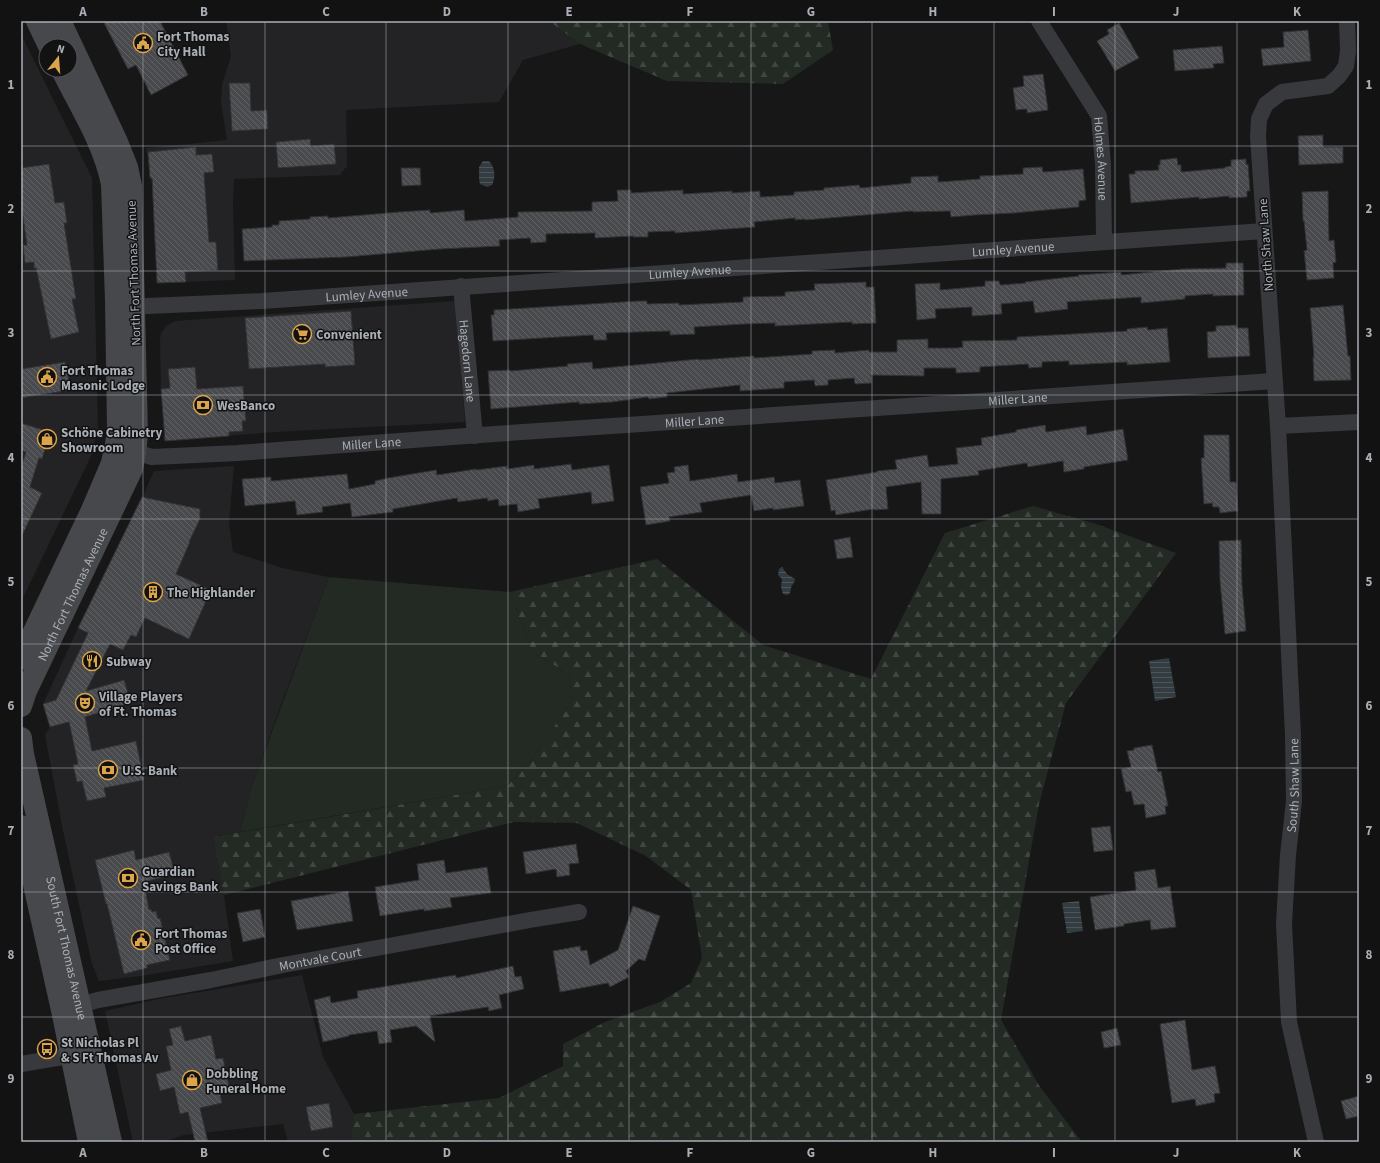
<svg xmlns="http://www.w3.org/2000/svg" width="1380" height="1163" font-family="'Source Sans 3',sans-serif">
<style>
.built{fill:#232325}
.green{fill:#232a24}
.forest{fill:url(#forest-firs)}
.water{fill:url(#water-rules)}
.building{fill:url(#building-back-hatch);stroke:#313134}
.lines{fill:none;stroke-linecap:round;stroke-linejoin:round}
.minor{stroke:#38393d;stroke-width:16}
.secondary{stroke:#46484c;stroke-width:22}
.grid{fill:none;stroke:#aaafb6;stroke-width:1;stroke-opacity:0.55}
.labels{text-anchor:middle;stroke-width:3;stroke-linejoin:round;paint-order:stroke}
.poi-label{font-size:13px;font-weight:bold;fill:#aaafb6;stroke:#121213;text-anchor:start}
.street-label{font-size:13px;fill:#aaafb6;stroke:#121213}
.neatline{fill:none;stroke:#aaafb6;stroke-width:1.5}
.grid-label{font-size:13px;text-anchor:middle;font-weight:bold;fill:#aaafb6}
</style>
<defs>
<pattern id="forest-firs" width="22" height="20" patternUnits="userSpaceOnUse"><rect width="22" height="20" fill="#232a24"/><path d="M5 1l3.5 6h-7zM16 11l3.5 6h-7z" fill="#404642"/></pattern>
<pattern id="water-rules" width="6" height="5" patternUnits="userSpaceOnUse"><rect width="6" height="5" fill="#333c41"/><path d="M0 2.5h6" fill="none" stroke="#4e565a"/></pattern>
<pattern id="building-back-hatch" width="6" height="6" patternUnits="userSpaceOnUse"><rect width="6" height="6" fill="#494a4d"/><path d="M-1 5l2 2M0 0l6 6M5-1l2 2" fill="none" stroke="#616264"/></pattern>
</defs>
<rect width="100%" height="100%" fill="#171718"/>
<path class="built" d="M226 21H549L580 44 523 60 499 102 346 110 347 166 340 175 234 179 233 203 235 280 157 283 152 184 146 148 227 140 221 103 222 85 231 56Z
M21 34 92 178 98 428 92 454 21 602Z
M455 301 465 422 275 432 165 441 161 389 160 339 161 333 166 326 175 321Z
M234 466 229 523 233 552 282 568 329 577 275 721 252 786 240 832 213 837 224 895 233 961 141 976 99 981 92 964 63 831 45 735 50 727 43 704 78 628 136 511 154 471Z
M302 975 323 1057 354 1114 351 1142H288L283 1124 184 1135 163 1142H133L105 1011 158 999Z"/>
<path class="green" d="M329 577 510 592 532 652 569 674 572 701 529 763 507 786 240 832 252 786Z"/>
<path class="forest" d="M549 21H828L833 50 783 84 667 81 580 44Z
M1033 506 1096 524 1176 553 1066 703 1039 804 1001 1020 1040 1087 1082 1142H351L354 1114 499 1098 563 1066V1044L605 1022 660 1002 691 983 702 958 691 890 646 856 577 823 514 822 224 895 213 837 507 786 529 763 572 701 569 674 532 652 510 592 657 559 763 645 871 679 945 533Z"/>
<path class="water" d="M483 161H489C495 167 496 177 492 185L487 187 480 184 479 179V167Z
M782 567 787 574 795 579C795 583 792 584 791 588 790 594 790 596 783 594L781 587 782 579 778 575 779 569Z
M1169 658 1176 697 1155 701 1149 661Z
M1079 901 1083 931 1067 933 1062 903Z"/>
<path class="building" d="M103 21H160L188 75 151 95 136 65 128 69Z
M1119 23 1139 58 1115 71 1097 41 1109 34 1107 30Z
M1308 30 1311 61 1263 66 1261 49 1284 47 1283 32Z
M1222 46 1224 63 1213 64 1214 68 1175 71 1173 50Z
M1043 74 1048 110 1027 113V109L1016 110 1013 88 1024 86 1023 76Z
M229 83H250L251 111 267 110 268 129 232 131Z
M1323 135V147H1343V163L1299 165 1298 136Z
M310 139 311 146 334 144 336 164 278 168 276 142Z
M196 147V155L212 154 214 172 204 173 209 242H216L218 270 185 272 186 282 157 283 152 178H150L148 152Z
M1177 158 1178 165H1181V172L1225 168V167L1231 166V160L1246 159V165L1248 164 1250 191H1247V197L1229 198V196L1199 199V197L1131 203 1129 174H1135V171L1159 170 1158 165H1160V160Z
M49 164 55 203 64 202 67 223H64L76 299H72L79 332 51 339 36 268H34V262L25 263 23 245H27L21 203V168Z
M1042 167 1043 172 1083 169 1086 200 1079 201V207L1014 213 975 215 951 217 950 211 913 212V211L805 220V219L795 220V218L754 222 755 227 675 233V231L648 232V237H633V236L595 238V233L546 234V242L531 243 530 238 499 240 500 246 440 249 346 257 244 261 242 229 272 227V225H279V221L310 219V217L328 216V218L399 212 430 210V213L464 210 465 221 518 217V212L592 211V202L618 201 617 190H631V193L683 190V194L732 191V193L760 191V197L794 195V192L824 190V188L859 185 860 188 911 183V177L938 176V182L980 179V176L1023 174V168Z
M401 168H420L421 185 402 186Z
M1328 191 1329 241 1334 240 1336 262 1333 263 1334 278 1307 280 1304 251 1307 250 1304 221H1303L1302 192Z
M1226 263H1243L1244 295 1213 296V294L1185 296V299L1141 303V297L1067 302 1068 309 1035 313 1033 301 1001 304 1002 314 972 316V307L935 309 936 318 917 320 915 284 940 283V290L985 286V281H999L1000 285 1026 283 1025 282 1079 276 1078 275 1121 272V275L1182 269 1226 268Z
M866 282V287H874L876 323 852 324V322L775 326V323L745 324 694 327 695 334 670 335V331L606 333 607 340H594L593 335 493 341 491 315H494V310L638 301H647V304L679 303V305L743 302V297L785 296V292L815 290 814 284Z
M1343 305 1348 356H1350L1351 380 1314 381 1313 357H1314L1310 308Z
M351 311 355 365 325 367V364L249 369 245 318Z
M1236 325 1237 328H1248L1250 356 1208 358 1207 332 1216 331V326Z
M1147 327 1148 330 1167 328 1170 362 1127 365V362L1069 365V361L1042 362V367L1029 368 1028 364 980 367V372L956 373V368H924V376L871 375 872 383 855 384 854 378 828 380V385L815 386 814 380 784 382V388L740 391V385L667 393V397L649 399 648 397 612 402 579 404V402L491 409 488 371 510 370V371L568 366 567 364 592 362 593 369 699 359V360L754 356V358L812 354V351L835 350V353L869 350V352H897V340L928 339V348H956L963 347 962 341 1017 340V337L1127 331V329Z
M65 362 71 390 21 398V369Z
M195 367 197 389 243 386 246 421H242L243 431 229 432V436L165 441 161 389 170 388 168 369Z
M21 423 56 434 52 448 46 446 42 459 39 458 30 487 42 493 21 538V467L26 452 21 450Z
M1045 425 1046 432 1086 426 1087 435 1123 429 1128 460 1084 467V469L1064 472 1063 461 1028 467 1027 463 978 471 979 475 941 479V514H922L921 482 886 487 888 509 875 510 874 509 836 515 835 510 831 511 826 480 877 472V471L897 469 895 460 927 455 929 467 958 464 956 448 982 445 981 438 1016 432V430Z
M1204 435H1229L1230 482H1236L1238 511 1220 513 1219 507H1213L1212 503 1204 504 1201 458H1204Z
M571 464 572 470 609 465 614 501 592 504 591 492 538 499 540 508 518 512 517 504 499 506 498 499 488 501 487 498 458 502 457 498 393 509V512L352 517 350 503 322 507 323 512 297 515 295 501 245 506 242 479 271 477V481L347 474 349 489 375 484V481L388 478 436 470 437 475 476 469V470L507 466V469L534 465V469Z
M688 465 690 481 737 474 738 482 774 477 775 483 800 480 804 506 773 510V508L754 511 751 495 700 503 702 512 669 517 670 521 646 525 640 487 669 483 667 473 675 472 674 467Z
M142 497 200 509V519L189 542H190L176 574 211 590 189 639 145 618 136 637 131 635 123 650 110 644 86 691 124 680 130 700 123 702 124 705 85 717 92 751 136 741 144 780 104 788 106 797 87 801 82 781 77 782 73 765 78 764 69 722 50 727 43 704 56 700 88 633 78 628Z
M850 537 853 557 837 559 834 540Z
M1241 540 1242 586 1246 631 1225 634 1220 581 1219 541Z
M1152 745 1158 772 1161 771 1168 806H1165L1166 814 1146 818 1144 804 1134 805 1131 791 1126 792 1121 769 1131 767 1127 751 1134 750V748Z
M1110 826 1113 850 1094 852 1091 828Z
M576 844 579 863 569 864 570 875 557 877 556 869 526 874 523 852Z
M134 850 136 860 169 852 175 874 144 882 149 910 151 909 152 912 156 911 158 919 160 918 170 960 147 965V968L124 974 107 904H106L95 860Z
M444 860 446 873 487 867 491 893 450 898 452 907 424 911V909L380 916 375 887 419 880 417 864Z
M1155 869 1158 888 1170 886 1176 927 1151 930 1150 920 1124 924V926L1095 930 1090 897 1136 890 1134 872Z
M348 891 353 921 297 930 291 901Z
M633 906 660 916 645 961 639 959 626 971 629 977 610 987 608 983 560 992 553 951 580 946 581 951 587 950 590 965 618 950Z
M260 909 265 937 243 942 237 913Z
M513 966 515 977 521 976 524 989 499 995 502 1008 489 1011 488 1007 430 1016 435 1042 416 1026 390 1030 392 1042 379 1044 377 1031 349 1035V1036L323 1042 314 1000 330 996 331 1003 358 998 357 991 456 975V978Z
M1185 1020 1192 1070 1215 1066 1220 1093 1214 1094 1215 1102 1196 1106 1195 1099 1172 1103 1160 1024Z
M181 1026 185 1041 211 1035 216 1059 223 1058 229 1086 219 1089 222 1103 200 1108 208 1142H195L188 1112 180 1114 174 1087 160 1091 156 1074 171 1070 166 1046 173 1045 169 1029Z
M1117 1028 1121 1045 1104 1048 1101 1032Z
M1359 1096V1116L1346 1119 1341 1101Z
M329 1103 333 1127 311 1131 306 1107Z"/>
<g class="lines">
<g class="minor">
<path id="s1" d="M1039 21 1099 116 1103 165 1104 242"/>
<path id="s2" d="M461 286 475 436"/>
<path id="s3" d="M125 307 262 301 1264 231"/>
<path d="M1278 426 1359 422"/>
<path id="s4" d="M125 449 152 457 238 453 480 435 1274 381"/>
<path id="s5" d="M69 1008 98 1000 211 980 283 965 421 940 530 920 579 912"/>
<path d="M21 1064 81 1054"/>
<path id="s6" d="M1316 1142 1289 1022 1284 924 1288 855 1294 801 1293 735 1278 426 1258 137 1259 119 1266 104 1282 92 1328 86 1339 76 1346 66 1348 51 1347 21"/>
</g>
<g class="secondary">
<path d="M37 21 49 46"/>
<path d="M21 659 92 510 112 463 116 445 118 427 116 301 112 184C104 143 80 107 62 70"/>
<path id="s7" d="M21 706 26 691 132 469 135 453 137 434 131 186 127 167 117 142 60 21"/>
<path id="s8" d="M21 738 23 754 111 1142"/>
<path d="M21 826 62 1010 89 1142"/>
</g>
</g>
<path class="grid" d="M143 21V1142M265 21V1142M386 21V1142M508 21V1142M629 21V1142M751 21V1142M872 21V1142M994 21V1142M1115 21V1142M1237 21V1142M21 146H1359M21 271H1359M21 395H1359M21 519H1359M21 644H1359M21 768H1359M21 892H1359M21 1017H1359"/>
<defs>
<g id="civic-ring" transform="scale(1)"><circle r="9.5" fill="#121213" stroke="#dca44b" stroke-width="1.5"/><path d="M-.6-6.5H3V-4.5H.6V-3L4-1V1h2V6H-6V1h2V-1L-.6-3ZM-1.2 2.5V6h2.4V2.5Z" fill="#dca44b"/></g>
<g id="supermarket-ring" transform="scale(1)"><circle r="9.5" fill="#121213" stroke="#dca44b" stroke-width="1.5"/><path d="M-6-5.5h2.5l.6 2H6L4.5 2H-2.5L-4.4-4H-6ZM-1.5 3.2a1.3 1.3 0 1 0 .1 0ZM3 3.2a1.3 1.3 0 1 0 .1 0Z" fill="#dca44b"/></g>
<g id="bank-ring" transform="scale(1)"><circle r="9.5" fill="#121213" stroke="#dca44b" stroke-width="1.5"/><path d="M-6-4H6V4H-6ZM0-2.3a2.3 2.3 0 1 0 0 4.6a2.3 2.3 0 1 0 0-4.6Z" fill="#dca44b"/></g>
<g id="shop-ring" transform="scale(1)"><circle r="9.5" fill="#121213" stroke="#dca44b" stroke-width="1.5"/><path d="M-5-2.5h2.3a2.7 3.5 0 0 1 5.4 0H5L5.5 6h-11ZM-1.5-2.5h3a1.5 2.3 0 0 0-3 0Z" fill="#dca44b"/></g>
<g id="building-ring" transform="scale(1)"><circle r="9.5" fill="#121213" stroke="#dca44b" stroke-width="1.5"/><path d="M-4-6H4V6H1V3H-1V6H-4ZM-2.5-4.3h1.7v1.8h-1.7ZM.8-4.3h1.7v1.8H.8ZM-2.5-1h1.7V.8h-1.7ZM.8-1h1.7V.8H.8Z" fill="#dca44b"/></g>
<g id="restaurant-ring" transform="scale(1)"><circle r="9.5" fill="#121213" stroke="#dca44b" stroke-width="1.5"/><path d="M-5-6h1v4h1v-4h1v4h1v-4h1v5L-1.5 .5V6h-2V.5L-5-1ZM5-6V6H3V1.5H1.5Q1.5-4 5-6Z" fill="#dca44b"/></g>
<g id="theatre-ring" transform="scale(1)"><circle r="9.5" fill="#121213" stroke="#dca44b" stroke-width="1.5"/><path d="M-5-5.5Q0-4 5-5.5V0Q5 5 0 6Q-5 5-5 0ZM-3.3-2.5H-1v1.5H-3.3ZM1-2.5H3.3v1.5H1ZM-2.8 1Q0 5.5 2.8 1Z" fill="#dca44b"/></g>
<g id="bus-ring" transform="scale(1)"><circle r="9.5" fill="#121213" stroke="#dca44b" stroke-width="1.5"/><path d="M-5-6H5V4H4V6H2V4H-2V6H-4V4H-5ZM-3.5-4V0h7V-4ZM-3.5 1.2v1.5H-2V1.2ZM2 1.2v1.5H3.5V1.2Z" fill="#dca44b"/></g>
</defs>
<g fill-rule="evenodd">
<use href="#civic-ring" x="143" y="43"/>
<use href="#supermarket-ring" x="302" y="334"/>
<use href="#civic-ring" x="47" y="377"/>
<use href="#bank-ring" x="203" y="405"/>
<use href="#shop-ring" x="47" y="439"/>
<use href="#building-ring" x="153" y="592"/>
<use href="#restaurant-ring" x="92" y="661"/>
<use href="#theatre-ring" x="85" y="703"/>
<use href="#bank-ring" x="108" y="770"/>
<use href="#bank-ring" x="128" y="878"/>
<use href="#civic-ring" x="141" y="940"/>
<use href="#bus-ring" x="47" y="1049"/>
<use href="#shop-ring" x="192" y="1080"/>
</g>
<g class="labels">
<g class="poi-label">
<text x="157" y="41">Fort Thomas<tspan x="157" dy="15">City Hall</tspan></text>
<text x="316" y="339">Convenient</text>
<text x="61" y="375">Fort Thomas<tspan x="61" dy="15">Masonic Lodge</tspan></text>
<text x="217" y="410">WesBanco</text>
<text x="61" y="437">Schöne Cabinetry<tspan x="61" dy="15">Showroom</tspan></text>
<text x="167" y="597">The Highlander</text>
<text x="106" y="666">Subway</text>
<text x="99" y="701">Village Players<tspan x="99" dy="15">of Ft. Thomas</tspan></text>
<text x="122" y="775">U.S. Bank</text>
<text x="142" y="876">Guardian<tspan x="142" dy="15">Savings Bank</tspan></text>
<text x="155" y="938">Fort Thomas<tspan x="155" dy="15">Post Office</tspan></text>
<text x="61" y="1047">St Nicholas Pl<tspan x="61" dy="15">&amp; S Ft Thomas Av</tspan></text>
<text x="206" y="1078">Dobbling<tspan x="206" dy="15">Funeral Home</tspan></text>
</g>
<g class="street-label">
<text dy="5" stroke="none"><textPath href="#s1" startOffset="155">Holmes Avenue</textPath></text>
<text transform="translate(1265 245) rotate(-94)" y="5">North Shaw Lane</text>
<text dy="5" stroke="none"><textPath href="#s3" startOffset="890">Lumley Avenue</textPath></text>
<text dy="5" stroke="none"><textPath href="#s3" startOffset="566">Lumley Avenue</textPath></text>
<text transform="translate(133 273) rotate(-92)" y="5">North Fort Thomas Avenue</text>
<text dy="5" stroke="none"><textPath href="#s3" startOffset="242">Lumley Avenue</textPath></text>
<text dy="5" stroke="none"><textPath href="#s2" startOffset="75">Hagedorn Lane</textPath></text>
<text dy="5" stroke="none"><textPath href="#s4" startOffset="896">Miller Lane</textPath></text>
<text dy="5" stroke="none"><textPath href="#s4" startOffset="572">Miller Lane</textPath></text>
<text dy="5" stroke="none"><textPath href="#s4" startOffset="248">Miller Lane</textPath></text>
<text dy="5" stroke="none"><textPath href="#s7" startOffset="123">North Fort Thomas Avenue</textPath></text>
<text dy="5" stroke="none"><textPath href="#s6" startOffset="360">South Shaw Lane</textPath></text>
<text dy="5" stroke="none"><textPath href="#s8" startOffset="215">South Fort Thomas Avenue</textPath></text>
<text dy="5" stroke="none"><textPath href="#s5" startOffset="256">Montvale Court</textPath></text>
</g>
</g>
<rect width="1380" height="1163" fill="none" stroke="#121213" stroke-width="44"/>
<g transform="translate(58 58) rotate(17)"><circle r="19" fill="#121213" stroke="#4f5154"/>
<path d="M0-3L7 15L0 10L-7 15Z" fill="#dca44b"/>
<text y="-6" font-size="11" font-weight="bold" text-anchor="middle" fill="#aaafb6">N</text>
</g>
<rect x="22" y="22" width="1336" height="1119" class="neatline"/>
<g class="grid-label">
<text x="83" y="16">A</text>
<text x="204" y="16">B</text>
<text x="326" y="16">C</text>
<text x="447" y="16">D</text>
<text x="569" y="16">E</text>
<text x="690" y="16">F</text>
<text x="811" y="16">G</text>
<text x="933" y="16">H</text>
<text x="1054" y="16">I</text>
<text x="1176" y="16">J</text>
<text x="1297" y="16">K</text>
<text x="11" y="89">1</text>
<text x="1369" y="89">1</text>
<text x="11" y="213">2</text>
<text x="1369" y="213">2</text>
<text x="11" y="337">3</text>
<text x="1369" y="337">3</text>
<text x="11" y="462">4</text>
<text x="1369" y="462">4</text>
<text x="11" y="586">5</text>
<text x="1369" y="586">5</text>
<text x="11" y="710">6</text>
<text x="1369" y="710">6</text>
<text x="11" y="835">7</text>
<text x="1369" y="835">7</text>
<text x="11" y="959">8</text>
<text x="1369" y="959">8</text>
<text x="11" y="1083">9</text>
<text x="1369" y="1083">9</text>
<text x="83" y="1157">A</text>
<text x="204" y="1157">B</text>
<text x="326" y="1157">C</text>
<text x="447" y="1157">D</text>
<text x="569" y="1157">E</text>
<text x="690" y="1157">F</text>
<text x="811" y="1157">G</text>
<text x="933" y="1157">H</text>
<text x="1054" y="1157">I</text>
<text x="1176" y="1157">J</text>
<text x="1297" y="1157">K</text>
</g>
</svg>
